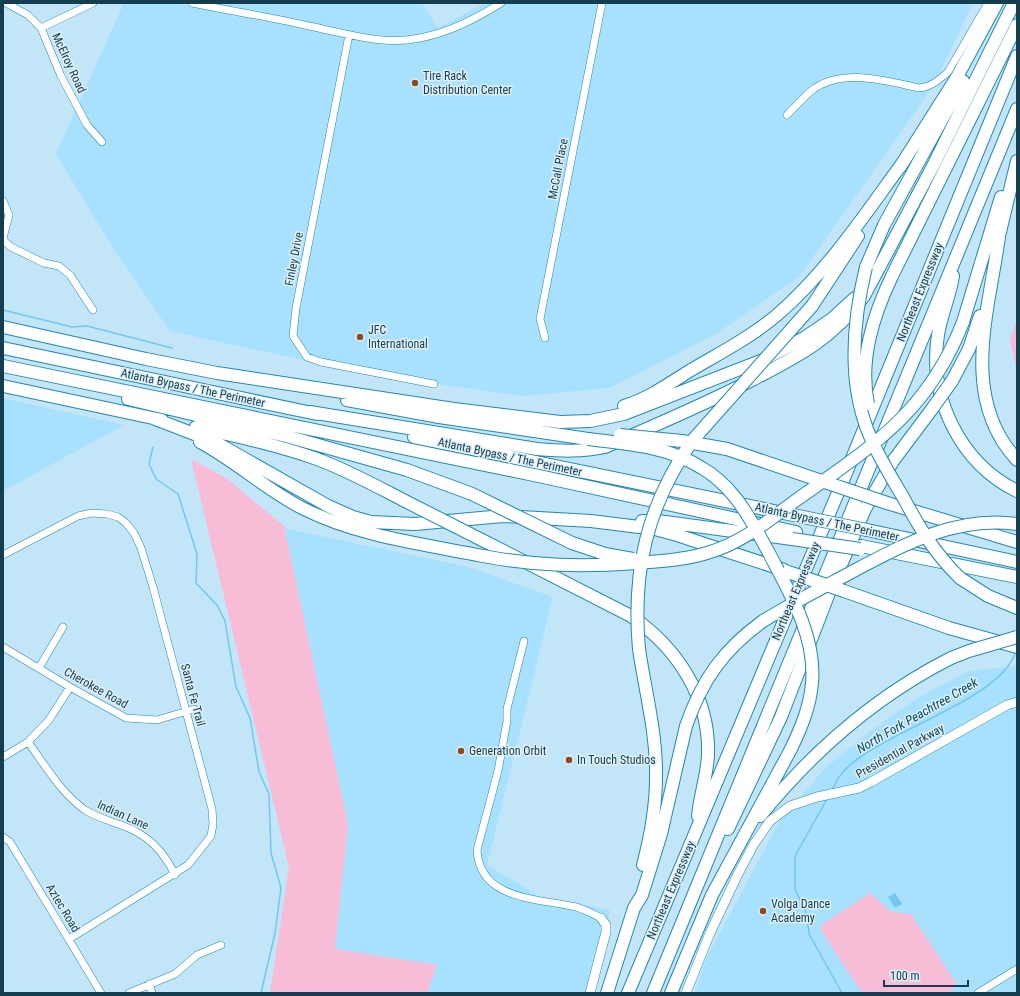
<svg xmlns="http://www.w3.org/2000/svg" width="1020" height="996" font-family="'Roboto Condensed',sans-serif">
<style>
.built{fill:#a7e1fe}
.green{fill:#f7bdd6}
.water{fill:#72c7f0}
.lines{fill:none;stroke-linecap:round;stroke-linejoin:round}
.stream{stroke:#72c7f0;stroke-width:1.5}
.street-casing{stroke:#1f89b3;stroke-width:8}
.secondary-casing{stroke:#1f89b3;stroke-width:10}
.highway-casing{stroke:#1f89b3;stroke-width:14}
.street{stroke:#fff;stroke-width:7}
.secondary{stroke:#fff;stroke-width:9}
.highway{stroke:#fff;stroke-width:12}
.highway-bridge-casing{stroke:#1f89b3;stroke-width:14;stroke-linecap:butt}
.highway-bridge{stroke:#fff;stroke-width:12}
.poi-dot{fill:#8d4a1c;stroke:#dff0f9;stroke-width:1.5}
.labels{text-anchor:middle;stroke-width:3;stroke-linejoin:round;paint-order:stroke}
.street-label{font-size:12px;fill:#143d4f;stroke:#dff0f9}
.poi-label{font-size:12px;fill:#143d4f;stroke:#dff0f9;text-anchor:start}
.water-label{font-size:13px;font-style:italic;fill:#044e69;stroke:#dff0f9}
</style>
<rect width="100%" height="100%" fill="#c3e5f8"/>
<path class="built" d="M124 3H175L200 8 206 3H422L438 28 485 3H973L934 85 799 277 714 335 609 388 522 396 373 375 170 331 113 248 56 154Z
M3 398 124 425 3 491Z
M284 526 288 529 469 567 553 597 487 865 539 896 610 910 587 993H427L436 965 335 949 348 824Z
M1017 666V993H695L707 957 780 821 825 768 877 726 919 697 969 671Z"/>
<path class="green" d="M1017 318V372L1010 341Z
M191 459 226 478 284 526 348 824 335 949 437 965 427 993H270L289 867Z
M870 893 890 911 911 914 958 986 947 993H862L820 929 821 925Z"/>
<path class="water" d="M895 893 902 904 895 908 888 897Z"/>
<g class="lines">
<path class="stream" d="M3 310 72 327 87 326 172 348
M153 447 149 464 156 479 178 494 197 554 196 583 217 605 225 621 236 687 250 718 259 772 269 794 271 853 281 888 275 933 261 993
M832 790C835 785 838 777 843 772 880 730 1000 703 1016 651
M827 799 795 856V889L807 915 809 934 842 993"/>
<g class="street-casing">
<path id="street" d="M6 3 28 15 41 28 61 76 87 125 102 142
M192 3C231 11 270 17 309 26 344 33 383 46 420 38 450 32 475 19 501 3
M41 28 93 3
M349 35 296 308 293 336 307 357 321 362 434 384
M787 115C795 107 803 98 811 91 841 67 886 81 919 88 931 87 939 80 948 72L988 3
M3 201 9 215 3 238
M3 240 11 247 44 263 59 266 70 275 93 310
M545 338 540 319 602 3
M3 555 78 516 92 513 107 514 118 517 126 523 134 533 141 548 153 587 212 809 213 824 211 836 188 865 69 939
M524 641 507 709V721L498 771 477 850C480 901 538 898 576 907 584 909 593 914 601 918
M3 647 70 687 126 718 157 720 194 709
M39 668 63 627
M28 742C45 765 61 793 85 810 96 817 108 820 121 825 147 834 163 850 175 875
M3 757 28 742 49 720 70 687
M3 837 10 842 101 993
M149 984 152 993
M129 993 175 974 197 955 221 945
M978 993 1017 969"/>
</g>
<g class="secondary-casing">
<path id="secondary" d="M590 993 606 932V925L601 918
M686 993 710 933 738 874 754 844 770 821 790 806 817 797 859 788 871 782 1007 705 1017 702"/>
</g>
<g class="highway-casing">
<path id="highway" d="M900 167 957 77 997 3
M1000 229C991 306 957 395 1017 460
M999 236 1017 161
M866 267 884 225 963 81
M892 276 1017 25
M953 276C950 296 941 315 938 335 928 397 960 463 1017 491
M812 306 858 236
M963 322 1001 197
M3 327 146 359 217 373 454 409 560 422 590 421 624 414 763 360 804 338 832 319 855 298
M3 348 317 414
M3 366 534 475 796 532
M952 381 969 349 980 316
M3 386 162 420
M128 399 286 436 407 470 472 494
M347 400 439 417 588 439
M624 406C648 399 670 383 691 370 720 353 751 337 777 315 828 271 865 214 904 161
M310 412 537 449C561 451 582 452 605 447 654 426 703 405 750 381 796 357 832 340 864 296L933 166 1014 3
M155 419 215 442 328 506 353 517 371 522 415 524 503 516 591 521 655 529 677 535 784 570
M196 427C236 436 277 445 317 459 347 470 376 486 405 501
M414 437 803 517
M200 442C236 461 265 489 302 508 357 536 422 544 483 556
M887 503 1017 542
M642 521H658L792 539
M867 530 1017 562
M482 540 631 616C677 648 710 697 708 755 707 776 700 795 698 816
M861 546 1017 577
M960 578 988 596 1017 608
M844 591 949 628 1017 647
M639 649C645 690 657 735 656 777 656 807 651 835 643 865
M760 816C813 751 876 696 951 658
M728 829 781 717 829 593 865 509 893 461 932 409
M607 993 634 908 642 895 661 834 686 726
M628 993 837 495 1017 56
M653 993 1017 109
M671 993 712 895 791 749"/>
</g>
<use href="#street" class="street"/>
<use href="#secondary" class="secondary"/>
<use href="#highway" class="highway"/>
<g class="highway-bridge-casing">
<path id="highway-bridge" d="M866 267C853 320 848 378 867 429 876 453 890 475 903 497 919 527 935 554 960 578
M868 404C859 360 873 316 892 276
M932 409 952 381
M620 435 682 441 727 449 887 503
M588 439C628 444 667 446 702 468 714 475 725 485 734 496 749 514 759 535 770 555 791 595 816 637 812 683 810 707 801 728 791 749
M472 494 572 543 605 554 633 559
M405 501 482 540
M803 517 867 530
M792 539 860 549
M483 556C535 566 582 567 636 563 660 561 684 560 707 553 740 544 768 521 795 501 871 447 928 413 963 322
M788 572 844 591
M639 649C632 571 647 506 692 441L812 306
M951 658 969 651 1017 637
M686 726C702 680 723 650 763 621 791 604 820 589 848 574 901 546 955 515 1017 524"/>
</g>
<use href="#highway-bridge" class="highway-bridge"/>
</g>
<g class="poi-dot">
<circle cx="415" cy="83" r="4"/>
<circle cx="360" cy="337" r="4"/>
<circle cx="461" cy="751" r="4"/>
<circle cx="569" cy="760" r="4"/>
<circle cx="763" cy="911" r="4"/>
</g>
<g class="labels">
<g class="street-label">
<text transform="translate(69 63) rotate(65)" y="4">McElroy Road</text>
<text transform="translate(558 169) rotate(-79)" y="4">McCall Place</text>
<text transform="translate(294 259) rotate(-79)" y="4">Finley Drive</text>
<text transform="translate(920 292) rotate(-68)" y="4">Northeast Expressway</text>
<text transform="translate(193 388) rotate(12)" y="4">Atlanta Bypass / The Perimeter</text>
<text transform="translate(510 457) rotate(12)" y="4">Atlanta Bypass / The Perimeter</text>
<text transform="translate(827 522) rotate(12)" y="4">Atlanta Bypass / The Perimeter</text>
<text transform="translate(796 591) rotate(-67)" y="4">Northeast Expressway</text>
<text transform="translate(96 688) rotate(29)" y="4">Cherokee Road</text>
<text transform="translate(193 695) rotate(75)" y="4">Santa Fe Trail</text>
<text transform="translate(900 751) rotate(-29)" y="4">Presidential Parkway</text>
<text transform="translate(123 815) rotate(24)" y="4">Indian Lane</text>
<text transform="translate(671 890) rotate(-67)" y="4">Northeast Expressway</text>
<text transform="translate(63 908) rotate(59)" y="4">Aztec Road</text>
</g>
<g class="poi-label">
<text x="423" y="80">Tire Rack<tspan x="423" dy="14">Distribution Center</tspan></text>
<text x="368" y="334">JFC<tspan x="368" dy="14">International</tspan></text>
<text x="469" y="755">Generation Orbit</text>
<text x="577" y="764">In Touch Studios</text>
<text x="771" y="908">Volga Dance<tspan x="771" dy="14">Academy</tspan></text>
</g>
<g class="water-label">
<text transform="translate(917 715) rotate(-30)" y="5">North Fork Peachtree Creek</text>
</g>
</g>
<rect width="1020" height="996" fill="none" stroke="#143d4f" stroke-width="8"/>
<path d="M884 980v6h84v-6" fill="none" stroke="#143d4f" stroke-width="2"/>
<text x="890" y="980" font-size="12" fill="#143d4f" stroke="#dff0f9" stroke-width="3" paint-order="stroke">100 m</text>
</svg>
